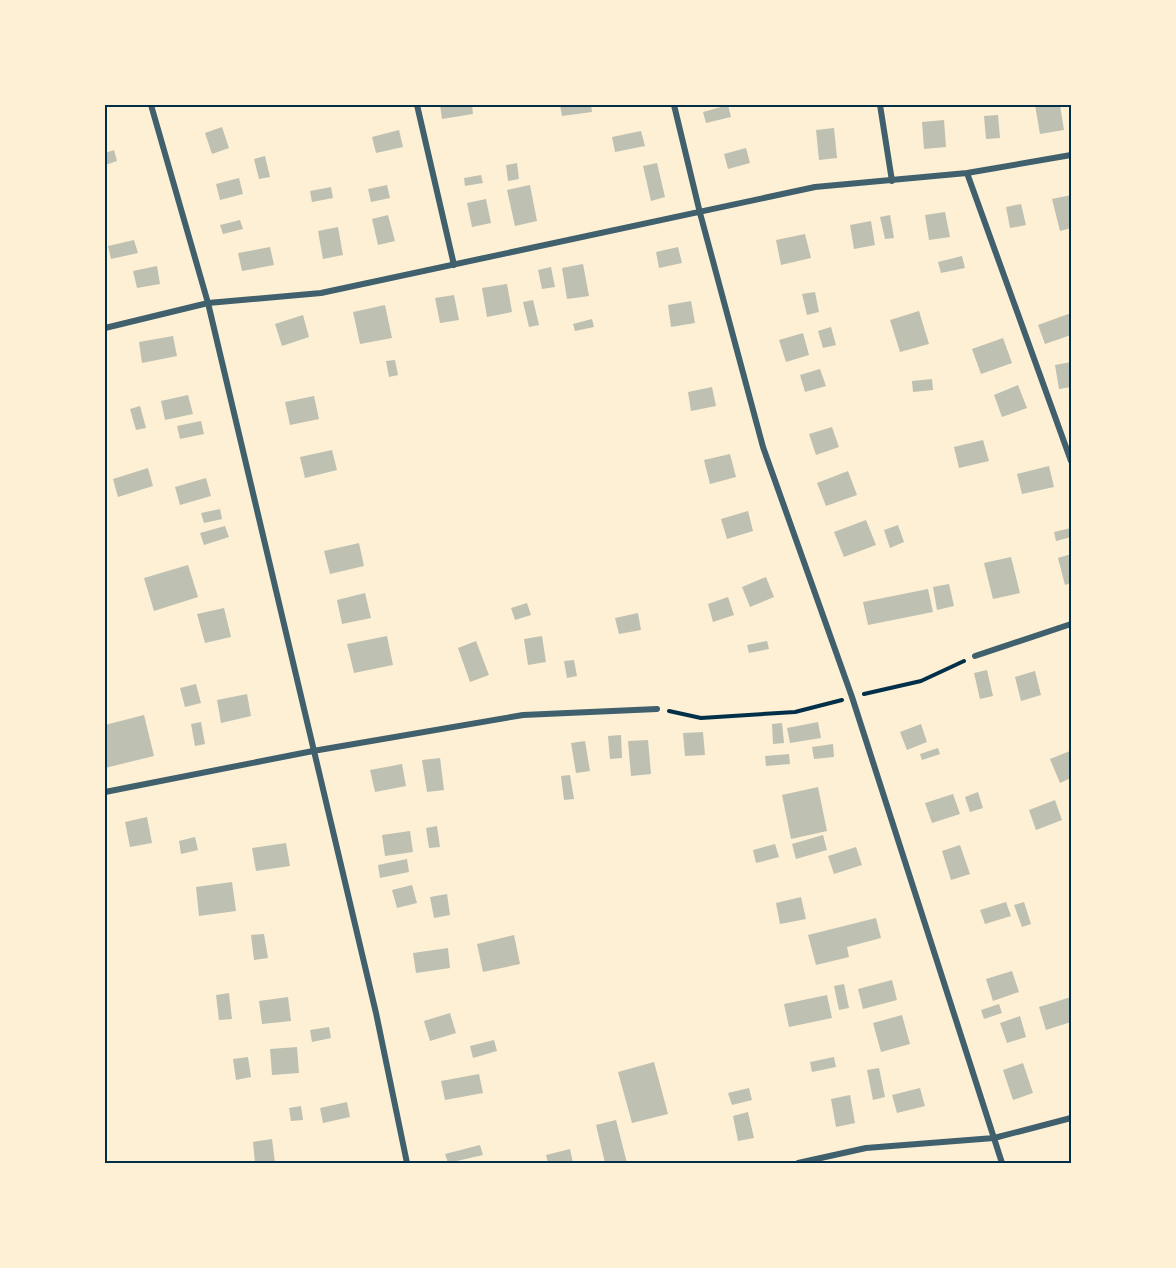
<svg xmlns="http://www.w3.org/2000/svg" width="1176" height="1268" font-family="'Noto Sans',sans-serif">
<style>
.building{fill:#bec0b2}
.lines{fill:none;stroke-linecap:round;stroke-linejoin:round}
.path{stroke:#003049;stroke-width:4}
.minor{stroke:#3f606c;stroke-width:6}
.neatline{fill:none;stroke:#003049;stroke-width:2}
</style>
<rect width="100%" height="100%" fill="#fdf0d5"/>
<path class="building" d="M440 105H472L473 114 442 119Z
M560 105H591L592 112 562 116Z
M728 105 731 117 706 123 703 112Z
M1035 105H1060L1064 130 1040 134Z
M998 115 1000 138 986 139 984 116Z
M944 120 946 147 924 149 922 122Z
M222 127 229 148 212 154 205 133Z
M834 128 837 158 819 160 816 130Z
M399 130 403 147 376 153 372 137Z
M641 131 645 146 615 152 612 137Z
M746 148 750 163 728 169 724 154Z
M114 150 117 161 105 165V153Z
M265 156 270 177 259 179 254 159Z
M517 163 519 179 508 181 506 165Z
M657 163 665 197 651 201 643 166Z
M481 175 483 183 465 186 464 178Z
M239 178 243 194 220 200 216 184Z
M387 185 390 198 371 202 368 189Z
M530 185 537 221 515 226 507 190Z
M331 187 333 198 312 202 310 191Z
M1071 195V228L1060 231 1052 199Z
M486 199 491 223 472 227 467 203Z
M1021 204 1026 225 1010 228 1006 207Z
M945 212 950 237 929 240 925 215Z
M388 215 395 241 378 245 372 219Z
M890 215 894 238 885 239 880 217Z
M240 220 243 229 223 234 220 225Z
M871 221 875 245 854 249 850 225Z
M338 227 343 255 323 259 318 231Z
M805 234 811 258 781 265 776 240Z
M134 240 138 253 111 259 108 246Z
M270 247 274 265 242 271 238 253Z
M678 247 682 263 659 268 656 252Z
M962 256 965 268 941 273 938 262Z
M583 264 589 296 567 299 562 268Z
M157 266 160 284 137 288 133 271Z
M551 267 555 287 542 289 538 270Z
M507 284 512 312 487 317 482 288Z
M815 292 819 312 807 315 802 294Z
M454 295 459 320 440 323 435 298Z
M533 300 539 325 529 327 523 302Z
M691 301 695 323 671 327 668 305Z
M385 305 392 338 360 344 353 312Z
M919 311 929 344 900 352 890 320Z
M1071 313V335L1045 344 1038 325Z
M303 315 309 337 282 346 275 324Z
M592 319 594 327 575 331 573 324Z
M831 327 836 345 823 348 818 331Z
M803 333 809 355 786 362 779 340Z
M173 336 177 356 142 363 139 342Z
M1003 338 1012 363 981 374 972 349Z
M395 360 398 375 389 377 386 361Z
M1071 362V387L1059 389 1055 365Z
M820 369 826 386 805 392 800 375Z
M932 379 933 390 913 392 912 381Z
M1018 385 1027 408 1002 417 994 395Z
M712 387 716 406 691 411 688 392Z
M188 395 193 414 165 420 161 401Z
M314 396 319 419 290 425 285 402Z
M140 406 146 428 136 430 130 409Z
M201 421 204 434 180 439 177 426Z
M832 427 839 447 816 455 809 434Z
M983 440 989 461 959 468 954 447Z
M332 450 337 470 305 478 300 457Z
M730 454 736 477 710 484 704 460Z
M1049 466 1054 487 1022 494 1017 474Z
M148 468 153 486 118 497 113 479Z
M848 471 857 495 826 506 817 483Z
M206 478 211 496 180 505 175 487Z
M220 509 222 519 204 523 201 513Z
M748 511 753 531 727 539 721 519Z
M866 520 876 545 844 557 834 532Z
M898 525 904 542 890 548 884 530Z
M225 526 229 537 204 545 200 533Z
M1071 528V537L1056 541 1054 532Z
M359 543 364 566 330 574 324 551Z
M1071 554V583L1065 585 1058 558Z
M1011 557 1020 593 993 599 984 563Z
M188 565 198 597 154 611 144 578Z
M766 577 774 597 750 607 742 587Z
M949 584 954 606 937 610 933 587Z
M928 589 933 612 868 625 863 602Z
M365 593 371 618 342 624 337 600Z
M728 597 734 615 713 622 708 604Z
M527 603 531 615 515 620 511 608Z
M224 608 231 637 205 643 197 614Z
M638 613 641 630 619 634 615 618Z
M387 636 393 665 354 673 347 644Z
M542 636 546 662 528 665 524 639Z
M476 641 489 675 470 682 458 648Z
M767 641 769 649 749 653 747 645Z
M574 660 577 676 567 678 564 661Z
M987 670 993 696 980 699 974 673Z
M1035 671 1041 695 1021 701 1015 677Z
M196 684 201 703 185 707 180 688Z
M247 694 251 716 221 723 217 700Z
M144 715 154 756 105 768V725Z
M201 722 205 744 195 746 191 724Z
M818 722 821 738 790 743 787 728Z
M782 723 784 743 773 744 772 724Z
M921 724 927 742 907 750 900 732Z
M703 732 705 755 685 756 683 733Z
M621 735 622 758 610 759 608 736Z
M648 740 651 774 631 776 628 741Z
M585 741 590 771 576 773 571 743Z
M833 744 834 757 814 759 812 747Z
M938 748 940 754 922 760 920 754Z
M1070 751 1071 778 1060 783 1050 759Z
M789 754 790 764 766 766 765 756Z
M440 758 444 790 427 792 422 760Z
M402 764 406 786 375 792 370 770Z
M570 775 574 799 564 800 561 776Z
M818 787 827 831 791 839 782 795Z
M978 792 983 808 970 812 965 797Z
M953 794 960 814 932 823 925 803Z
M1055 800 1062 820 1036 830 1029 810Z
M147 817 152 843 130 847 125 822Z
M437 826 440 847 429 848 426 828Z
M410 831 413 852 385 856 382 835Z
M823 835 827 850 796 859 792 844Z
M195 837 198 850 181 854 179 841Z
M286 843 290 866 256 871 252 848Z
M775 844 779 857 756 863 753 850Z
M960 845 970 874 951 880 942 851Z
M856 847 862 865 834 874 828 856Z
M407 859 409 872 380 878 378 865Z
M232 882 236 911 199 916 196 887Z
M412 885 417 903 397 908 392 890Z
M447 894 450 915 434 918 430 897Z
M801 897 806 919 780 924 776 903Z
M1006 902 1011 916 985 924 980 910Z
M1024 902 1031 924 1022 927 1014 905Z
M876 918 881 938 847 947 849 957 816 965 808 935Z
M264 934 268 958 254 960 251 935Z
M514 935 520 964 483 972 477 944Z
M448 948 450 968 416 973 413 953Z
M1012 971 1019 992 993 1001 986 979Z
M892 980 897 1000 863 1009 858 989Z
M844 984 849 1008 839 1010 834 986Z
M229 993 232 1019 219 1020 216 995Z
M827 995 832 1018 789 1027 784 1004Z
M288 997 291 1021 262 1024 259 1001Z
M1071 997V1022L1046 1030 1039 1007Z
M999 1004 1002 1013 984 1019 981 1010Z
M450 1013 456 1033 430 1041 424 1021Z
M902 1015 910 1044 881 1052 873 1023Z
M1020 1016 1026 1037 1007 1043 1000 1023Z
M329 1027 331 1038 312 1042 310 1030Z
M494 1040 497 1051 473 1058 470 1046Z
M297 1047 299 1073 272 1075 270 1049Z
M248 1057 251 1077 236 1080 233 1059Z
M834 1057 836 1067 812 1072 810 1062Z
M654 1062 668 1114 632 1123 618 1072Z
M1023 1063 1033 1093 1013 1100 1003 1070Z
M879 1068 885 1097 873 1100 867 1070Z
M479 1074 483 1093 445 1100 441 1081Z
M749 1088 752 1100 732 1105 728 1093Z
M920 1088 925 1106 897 1113 892 1095Z
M850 1095 855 1123 836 1127 831 1099Z
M347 1102 350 1117 323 1123 320 1108Z
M301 1106 303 1120 291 1121 289 1108Z
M748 1112 754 1138 738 1141 733 1116Z
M616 1120 627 1163H605L596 1125Z
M272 1139 275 1163H255L253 1142Z
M480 1145 483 1155 448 1163 445 1154Z
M570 1149 573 1163H548L546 1155Z"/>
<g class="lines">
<path class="path" d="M864 694 921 681 964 661
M669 711 701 718 795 712 842 700"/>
<path class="minor" d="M151 105 208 303 376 1013 407 1163
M417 105 454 265
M674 105 700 213 763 447 852 697 1002 1163
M880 105 892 181
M967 173 1071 461
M105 328 208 303 321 293 815 187 967 173 1071 155
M975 656 1071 624
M105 792 313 751 523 715 657 709
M798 1163 866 1148 994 1138 1071 1118"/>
</g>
<rect width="1176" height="1268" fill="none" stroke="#fdf0d5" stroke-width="213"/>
<rect x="106" y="106" width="964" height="1056" class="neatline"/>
</svg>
